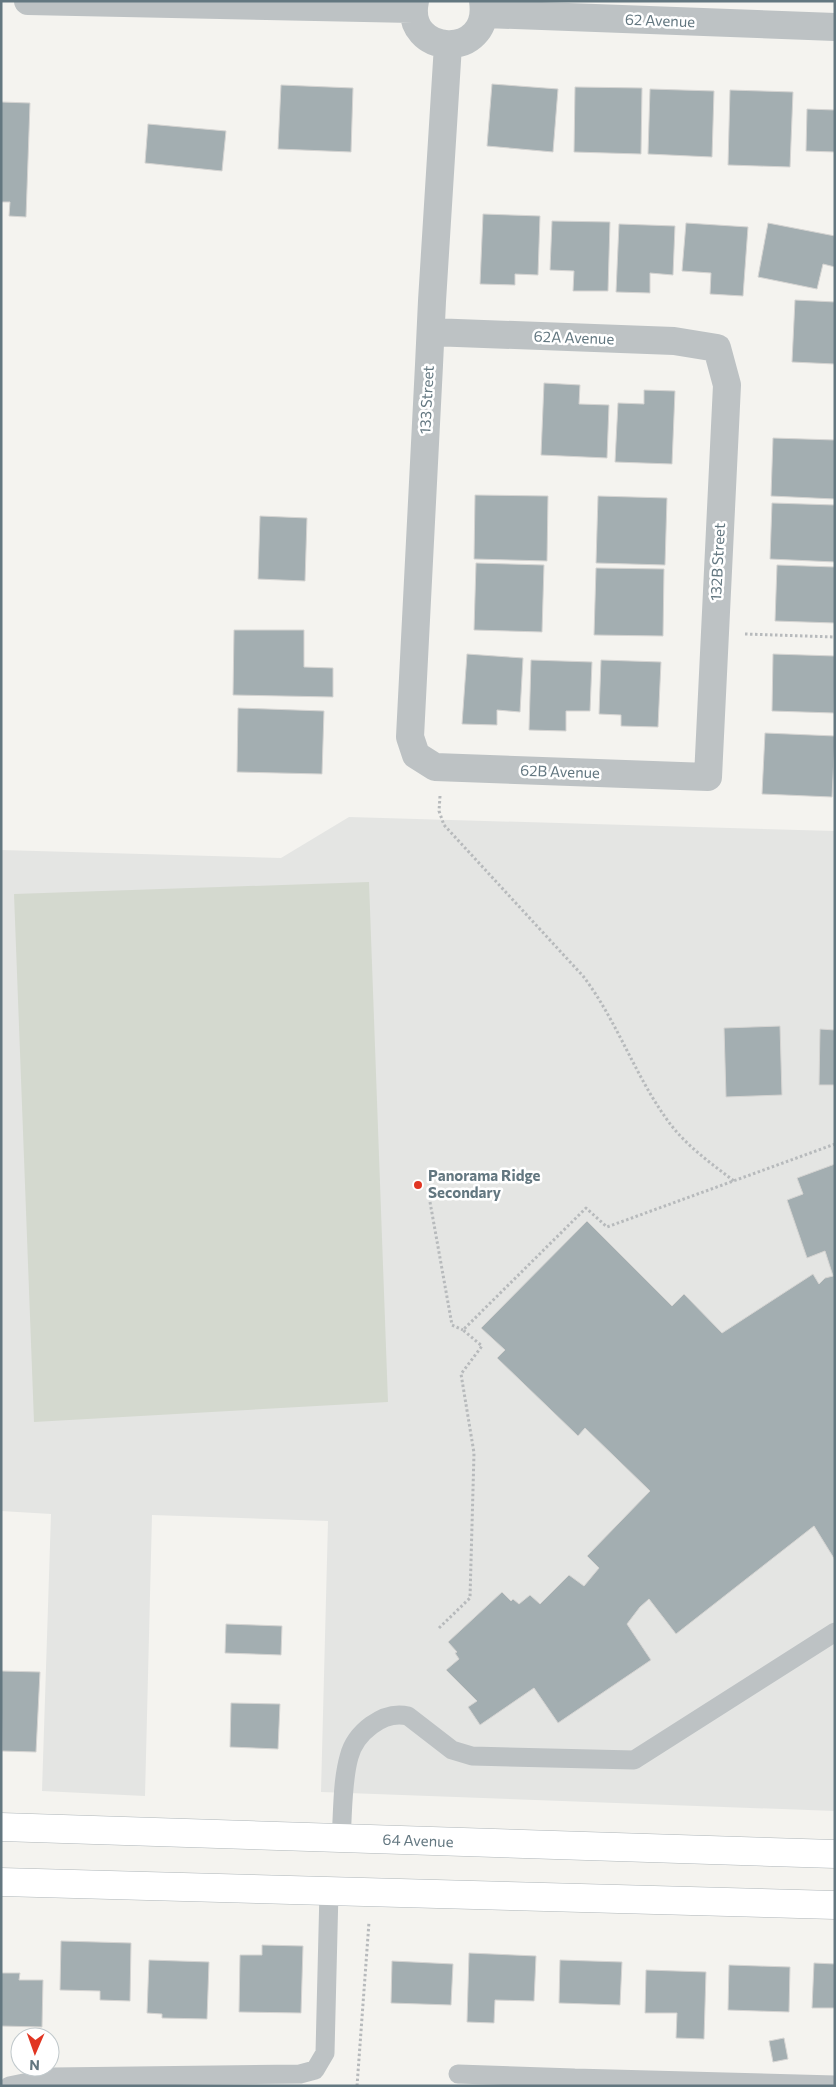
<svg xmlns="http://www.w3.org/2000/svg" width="836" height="2087" font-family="Commissioner,sans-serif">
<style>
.built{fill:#e4e5e3}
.green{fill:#d4d9cf}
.building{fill:#a3aeb1;stroke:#d5d4d2}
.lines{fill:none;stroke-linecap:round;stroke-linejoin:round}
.secondary-casing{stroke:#afb6b9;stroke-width:29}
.path{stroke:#b7babc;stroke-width:3;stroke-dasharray:2.5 2.5;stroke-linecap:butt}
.lane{stroke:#bdc2c4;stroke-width:19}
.street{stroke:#bdc2c4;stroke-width:28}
.secondary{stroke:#fff;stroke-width:28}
.poi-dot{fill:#e13522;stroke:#fff;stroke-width:2}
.labels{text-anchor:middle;stroke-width:5;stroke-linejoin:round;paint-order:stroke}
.street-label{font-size:15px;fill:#637780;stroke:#fff}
.poi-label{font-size:15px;font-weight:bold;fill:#637780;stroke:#fff;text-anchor:start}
</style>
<rect width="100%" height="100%" fill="#f4f3ef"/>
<path class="built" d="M349 817 835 831V1811L321 1792 328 1521 152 1515 145 1796 42 1791 51 1514 1 1511V850L281 858Z"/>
<path class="green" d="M369 882 388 1402 34 1422 14 894Z"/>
<path class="building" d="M492 84 558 89 553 152 487 146Z
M281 85 353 88 351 152 278 149Z
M575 87 642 88 641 154 574 152Z
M650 89 714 91 712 157 648 154Z
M730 90 793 92 790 167 728 165Z
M1 102 30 103 26 217 9 216 10 202H1Z
M807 109 835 110V152L806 151Z
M148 124 226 131 222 171 145 163Z
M483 214 540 216 538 275 515 274V285L480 284Z
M552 221 610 222 608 291H573L574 271 550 270Z
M686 223 748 227 743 296 710 294 711 273 682 271Z
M768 223 835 236V267L823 264 817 289 758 277Z
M619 224 675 226 673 275 650 273V293L616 292Z
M795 300 835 302V364L792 362Z
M544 383 580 385 579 404 609 405 607 458 541 455Z
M644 390 675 391 672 464 615 462 618 403 644 404Z
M773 438 835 440V499L771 496Z
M475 495 548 496 547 561 474 559Z
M598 496 667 498 665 565 596 563Z
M772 503 835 505V562L770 559Z
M260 516 307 518 305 581 258 579Z
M476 563 544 565 542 632 474 630Z
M777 565 835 567V623L775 621Z
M596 568 664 569 663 636 594 635Z
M234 630H304V667L333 668V697L233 695Z
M467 654 523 658 520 712 497 710V725L462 724Z
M773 654 835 656 834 713 772 711Z
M531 660 592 662 590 711H566V731L529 730Z
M601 660 661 662 658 727 621 726V715L599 714Z
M238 708 324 711 322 774 237 772Z
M765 733 835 736 832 797 762 794Z
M780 1026 782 1095 726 1097 724 1028Z
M820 1029 835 1030V1085H819Z
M835 1164V1560L814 1526 676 1634 649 1599 640 1607 627 1624 651 1660 558 1723 534 1688 480 1725 468 1707 477 1701 446 1670 459 1659 455 1653 457 1652 448 1642 502 1592 511 1601 513 1599 519 1604 530 1595 540 1604 569 1575 584 1586 599 1568 587 1556 650 1491 585 1428 578 1436 497 1358 505 1350 481 1328 587 1221 672 1306 684 1294 722 1333 813 1274 819 1284 825 1278 833 1276 825 1251 807 1258 787 1200 803 1194 797 1178Z
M226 1624 282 1626 281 1655 225 1653Z
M1 1671 40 1672 36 1752 2 1751Z
M231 1703 280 1704 278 1749 230 1747Z
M61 1941 131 1943 130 2001 100 2000V1991L60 1990Z
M262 1945 303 1946 301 2013 239 2012 240 1955H262Z
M469 1953 536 1956 534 2001 495 2000 494 2023 467 2022Z
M149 1960 209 1962 207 2019 162 2018V2014L147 2013Z
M560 1960 622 1962 620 2005 559 2003Z
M392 1961 453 1964 451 2005 391 2003Z
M814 1963 835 1964V2008H812Z
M729 1965 790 1967 789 2012 728 2010Z
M646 1970 706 1972 704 2039 676 2038 677 2013H645Z
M1 1973H20L19 1980H43L42 2027 1 2026Z
M784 2038 788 2059 773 2062 769 2041Z"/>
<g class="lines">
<g class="secondary-casing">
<path id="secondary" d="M1 1827 835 1854
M1 1882 835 1905"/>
</g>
<path class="path" d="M745 634 835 637
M440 796 439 811 444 825 583 976C618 1022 636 1079 671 1125 689 1148 712 1164 734 1181
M430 1202 452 1325 463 1330
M439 1628 470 1598 474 1453 461 1374 482 1346 463 1330 586 1208 607 1227 835 1144
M357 2086 369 1922"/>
<path class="lane" d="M341 1838C343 1812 342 1782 349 1757 355 1733 383 1710 408 1716L452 1750 472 1756 634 1760 835 1632
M458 2074 574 2078
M9 2086 53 2077 300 2074 315 2070 325 2053 329 1891
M574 2086V2078L835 2085"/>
<path class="street" d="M28 1 413 9
M415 1C403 56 492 61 483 1
M485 14 835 27
M431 332 674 341 717 348 727 385 708 777 435 767 416 755 410 737 429 365 432 301 448 45"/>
<use href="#secondary" class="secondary"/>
</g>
<circle class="poi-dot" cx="418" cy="1185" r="5"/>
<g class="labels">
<g class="street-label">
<text transform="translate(660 21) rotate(2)" y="5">62 Avenue</text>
<text transform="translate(574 338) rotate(2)" y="5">62A Avenue</text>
<text transform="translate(427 400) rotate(-87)" y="5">133 Street</text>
<text transform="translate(718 562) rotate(-87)" y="5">132B Street</text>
<text transform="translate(560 772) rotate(2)" y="5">62B Avenue</text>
<text transform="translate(418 1841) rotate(2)" y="5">64 Avenue</text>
</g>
<g class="poi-label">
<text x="428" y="1181">Panorama Ridge<tspan x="428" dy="17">Secondary</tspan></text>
</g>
</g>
<rect width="836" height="2087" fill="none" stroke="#637780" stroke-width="5"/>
<g transform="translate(35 2052) rotate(182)"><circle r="24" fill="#ffffff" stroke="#c1c9cc"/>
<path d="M0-4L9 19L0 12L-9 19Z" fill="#e13522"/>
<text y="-8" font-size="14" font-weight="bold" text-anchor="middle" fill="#637780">N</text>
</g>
</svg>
